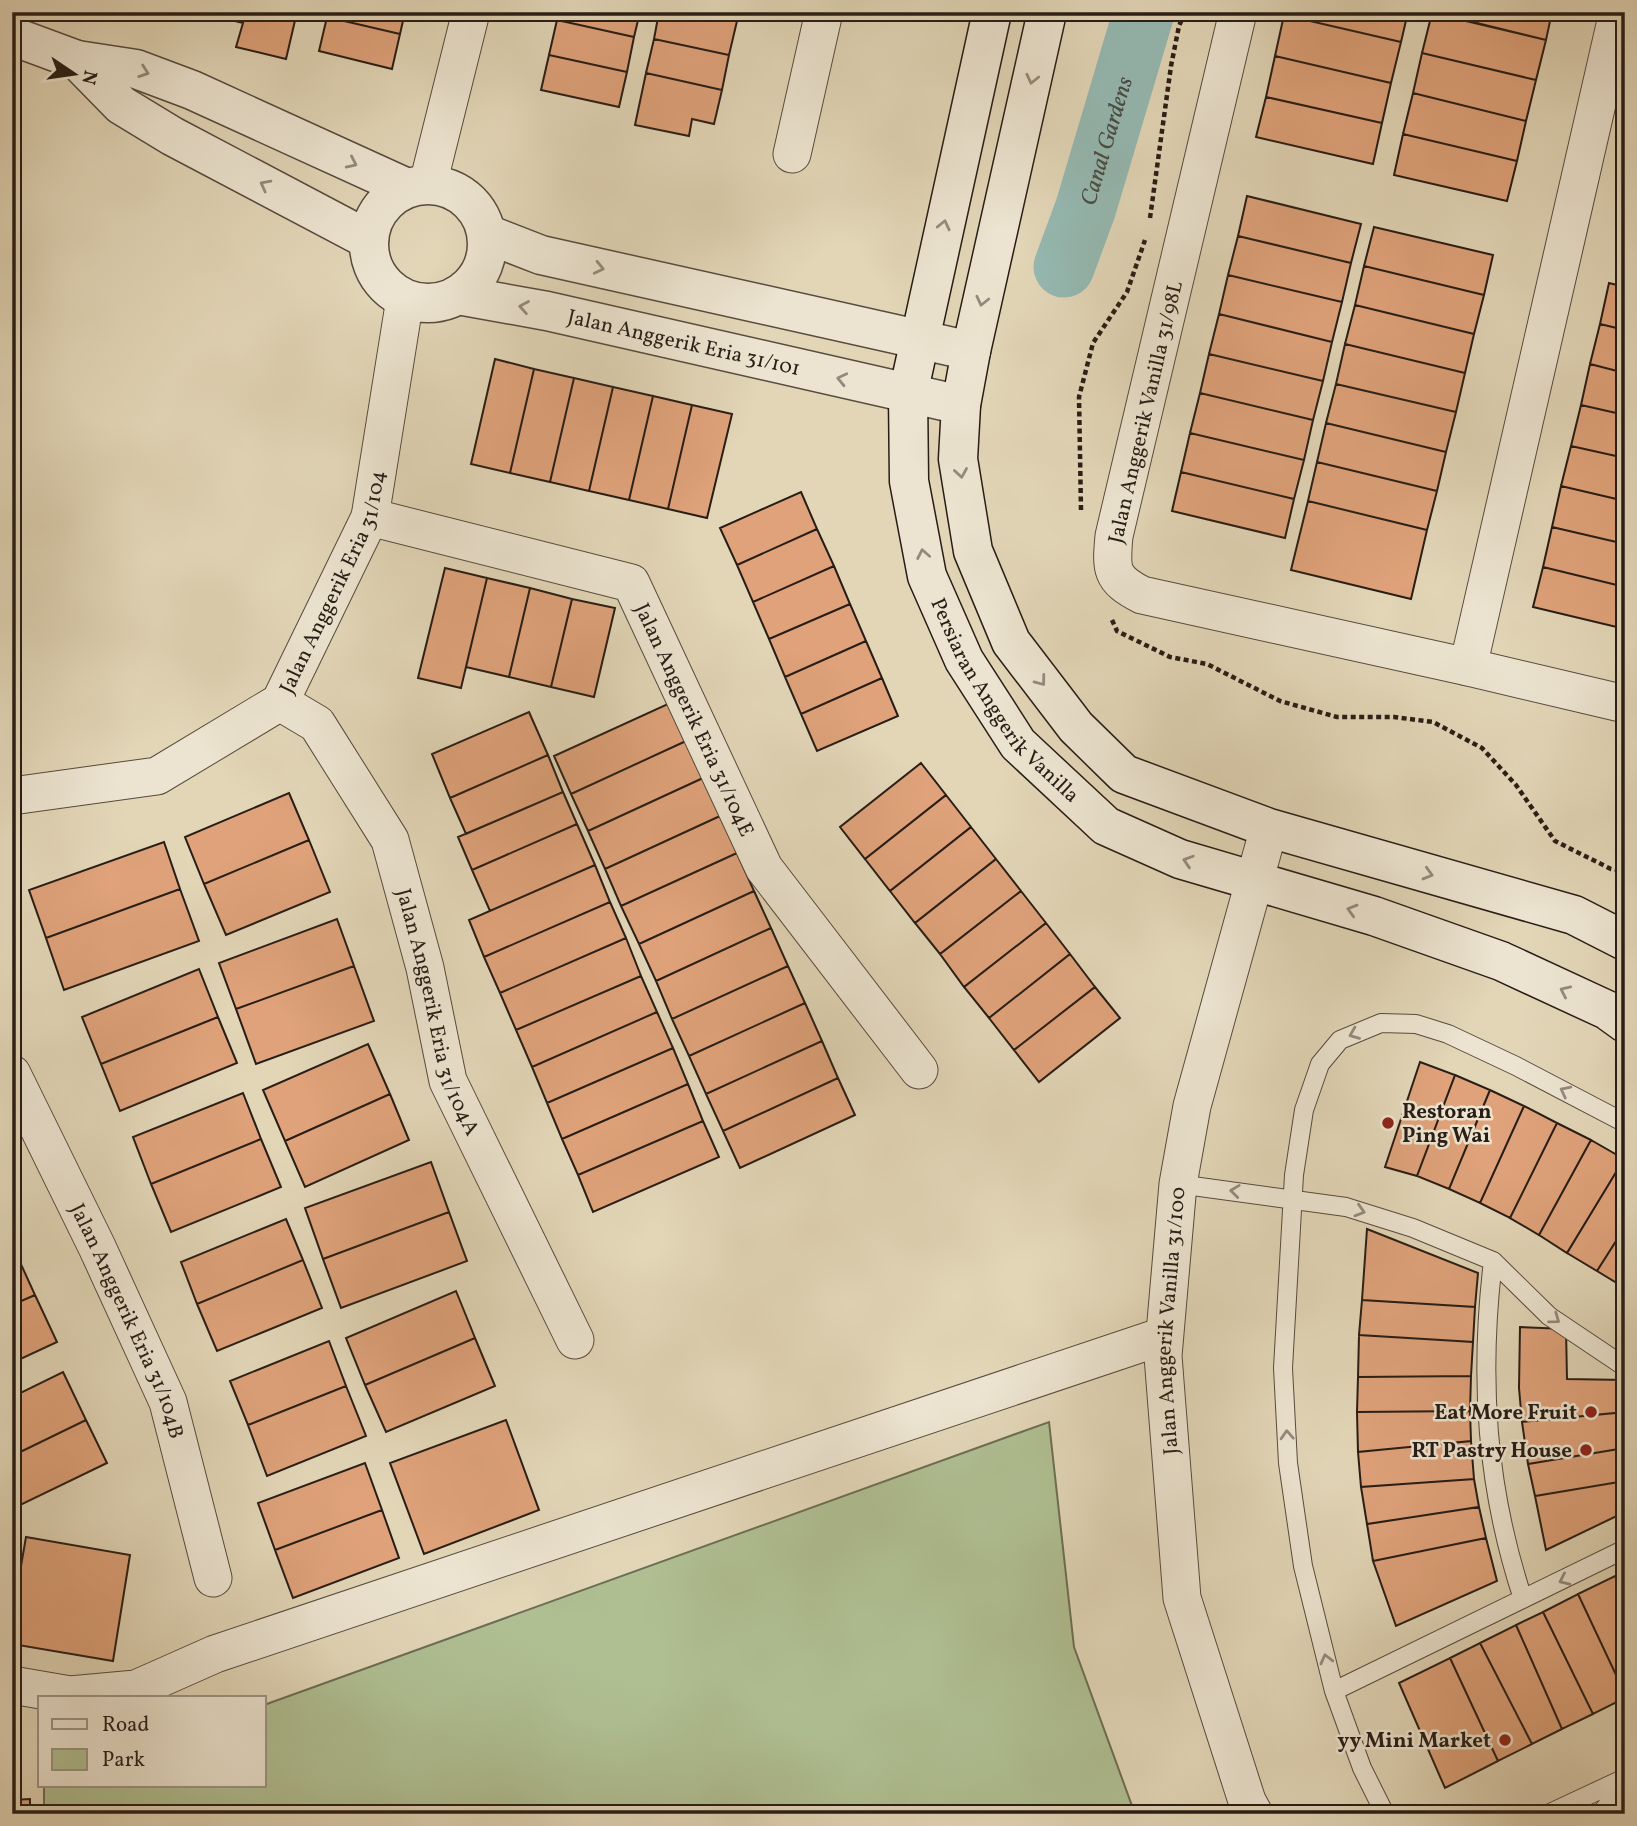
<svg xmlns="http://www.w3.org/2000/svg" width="1637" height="1826" font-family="Vollkorn,serif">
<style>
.green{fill:#afbf92;stroke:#6c6e54;stroke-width:2}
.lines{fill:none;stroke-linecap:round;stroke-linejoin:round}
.river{stroke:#95b9b2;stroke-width:61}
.building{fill:#dfa27a;stroke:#281d16;stroke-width:2}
.service-casing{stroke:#564b3e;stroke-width:20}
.minor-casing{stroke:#564b3e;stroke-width:39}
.tertiary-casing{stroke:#564b3e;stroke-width:41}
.secondary-casing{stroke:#281d16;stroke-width:41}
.path{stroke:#281d16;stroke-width:4.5;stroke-dasharray:5 3.5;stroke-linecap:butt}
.service{stroke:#ece4d0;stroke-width:18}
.minor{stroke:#ece4d0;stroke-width:37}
.tertiary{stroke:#ece4d0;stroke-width:38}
.secondary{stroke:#ece4d0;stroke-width:38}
.oneway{stroke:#948a7c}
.poi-dot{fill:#8f2418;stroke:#ece4d0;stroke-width:2.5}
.labels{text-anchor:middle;stroke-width:5;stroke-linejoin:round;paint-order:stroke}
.street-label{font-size:21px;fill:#281d16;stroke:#ece4d0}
.poi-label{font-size:21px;font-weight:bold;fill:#281d16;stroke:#ece4d0;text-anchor:end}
.water-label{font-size:23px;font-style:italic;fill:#494c45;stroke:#ece4d0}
</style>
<rect width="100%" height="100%" fill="#e2d6b7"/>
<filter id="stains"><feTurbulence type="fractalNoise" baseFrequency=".00286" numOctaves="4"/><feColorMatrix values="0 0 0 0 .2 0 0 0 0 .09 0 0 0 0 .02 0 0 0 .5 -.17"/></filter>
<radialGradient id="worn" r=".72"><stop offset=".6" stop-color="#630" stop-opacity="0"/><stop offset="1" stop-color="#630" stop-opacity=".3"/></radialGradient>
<path class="green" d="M1049 1422 1074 1647 1135 1814H44V1786H264V1705Z"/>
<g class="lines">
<path class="river" id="s1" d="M1064 267 1086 207 1144 12"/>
</g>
<path class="building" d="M216 12H297L286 59 236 47 243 23 215 16Z
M328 12H405L400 34 327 17Z
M558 12H640L634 37 557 20Z
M659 12H696L737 21 729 55 654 39Z
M696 12H739L737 21Z
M1285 12H1408L1401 42 1284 15Z
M1432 12H1552L1546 40Z
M1432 13 1546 40 1536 80 1422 53Z
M1284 15 1401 42 1391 83 1275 56Z
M327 17 400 34 392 69 319 51Z
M557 20 634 37 627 72 549 55Z
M654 39 729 55 722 90 646 73Z
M1422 53 1536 80 1526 121 1413 93Z
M549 55 627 72 619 107 541 90Z
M1275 56 1391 83 1382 123 1266 97Z
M646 73 722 90 714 124 692 119 689 136 635 125Z
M1413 93 1526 121 1517 161 1403 134Z
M1266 97 1382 123 1373 164 1256 137Z
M1403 134 1517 161 1507 201 1394 175Z
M1247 196 1361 224 1351 263 1238 236Z
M1374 227 1493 255 1484 295 1364 266Z
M1238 236 1351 263 1342 302 1228 275Z
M1364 266 1484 295 1474 334 1355 305Z
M1228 275 1342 302 1332 342 1219 314Z
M1609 283 1625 287V330L1600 324Z
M1355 305 1474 334 1465 373 1345 344Z
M1219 314 1332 342 1323 381 1209 354Z
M1600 324 1625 330V373L1590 364Z
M1345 344 1465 373 1456 412 1336 384Z
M1209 354 1323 381 1313 420 1200 393Z
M495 359 534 369 510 473 471 464Z
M1590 364 1625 373V415L1581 405Z
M534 369 574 378 550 482 510 473Z
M574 378 613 387 589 491 550 482Z
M1336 384 1456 412 1446 452 1326 423Z
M613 387 653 396 629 500 589 491Z
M1200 393 1313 420 1304 460 1190 433Z
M653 396 692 405 668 509 629 500Z
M692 405 732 414 707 518 668 509Z
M1581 405 1625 415V458L1571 446Z
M1326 423 1446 452 1437 491 1317 462Z
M1190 433 1304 460 1294 499 1181 472Z
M1571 446 1625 458V501L1561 486Z
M1317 462 1437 491 1427 530 1308 501Z
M1181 472 1294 499 1285 538 1172 511Z
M1561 486 1625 501V544L1552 527Z
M801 492 817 529 737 565 720 528Z
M1308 501 1427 530 1411 599 1291 570Z
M1552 527 1625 544V587L1543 567Z
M817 529 834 566 753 602 737 565Z
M834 566 850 604 769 639 753 602Z
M1543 567 1625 587V629L1533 607Z
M445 568 487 578 461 688 418 678Z
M487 578 530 588 509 677 466 667Z
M530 588 572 599 551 687 509 677Z
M572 599 615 608 594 697 551 687Z
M850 604 866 641 785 677 769 639Z
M866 641 882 678 801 714 785 677Z
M882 678 898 716 817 751 801 714Z
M670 703 686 741 571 794 554 756Z
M529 712 548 755 450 798 432 754Z
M686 741 703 778 588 831 571 794Z
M548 755 563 792 466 834 450 798Z
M921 763 946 795 865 859 840 827Z
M703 778 720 816 605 869 588 831Z
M563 792 577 824 472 870 458 837Z
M289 793 309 840 204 884 185 837Z
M946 795 971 827 890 891 865 859Z
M720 816 737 853 621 906 605 869Z
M577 824 595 865 490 911 472 870Z
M971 827 996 859 915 923 890 891Z
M309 840 330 892 226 935 204 884Z
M164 842 180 889 46 938 29 890Z
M737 853 754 891 639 944 621 906Z
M996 859 1021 891 940 954 915 923Z
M595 865 610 902 484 957 469 920Z
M180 889 199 941 64 990 46 938Z
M754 891 771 928 656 981 639 944Z
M1021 891 1046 923 964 987 940 954Z
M610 902 626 938 500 993 484 957Z
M337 919 354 966 236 1009 219 963Z
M1046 923 1070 954 989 1018 964 987Z
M771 928 788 966 672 1019 656 981Z
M626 938 641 976 516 1030 500 993Z
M1070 954 1095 987 1014 1050 989 1018Z
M354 966 374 1021 256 1064 236 1009Z
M788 966 805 1003 689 1056 672 1019Z
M199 969 218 1017 101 1064 82 1017Z
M641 976 657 1012 532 1067 516 1030Z
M1095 987 1120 1018 1039 1082 1014 1050Z
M805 1003 822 1041 706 1094 689 1056Z
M657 1012 673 1048 547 1103 532 1067Z
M218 1017 237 1063 120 1111 101 1064Z
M822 1041 838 1078 723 1131 706 1094Z
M368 1044 390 1094 285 1141 263 1090Z
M673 1048 688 1084 562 1139 547 1103Z
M1420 1062 1455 1075 1417 1176 1385 1167Z
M1455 1075 1490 1090 1449 1189 1417 1176Z
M838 1078 855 1115 740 1168 723 1131Z
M688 1084 703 1121 578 1175 562 1139Z
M1490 1090 1524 1106 1480 1203 1449 1189Z
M243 1093 261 1139 151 1184 133 1137Z
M390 1094 409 1140 305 1187 285 1141Z
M1524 1106 1557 1123 1510 1218 1480 1203Z
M703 1121 719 1157 593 1212 578 1175Z
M1557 1123 1591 1140 1539 1235 1510 1218Z
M261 1139 281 1187 171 1232 151 1184Z
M1591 1140 1624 1159 1567 1253 1539 1235Z
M1624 1159 1625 1227 1597 1271 1567 1253Z
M431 1162 449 1212 323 1259 305 1208Z
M449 1212 467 1261 341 1308 323 1259Z
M286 1219 303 1260 197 1304 181 1262Z
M1625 1227V1288L1597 1271Z
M1367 1229 1478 1273 1475 1307 1362 1300Z
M14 1249 35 1295 12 1305V1250Z
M303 1260 322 1308 217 1351 197 1304Z
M456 1291 475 1338 365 1385 346 1338Z
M35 1295 57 1342 12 1363V1305Z
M1362 1300 1475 1307 1473 1342 1359 1335Z
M1520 1327 1566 1329 1567 1379 1625 1380V1412L1522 1422 1519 1388Z
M1359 1335 1473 1342 1471 1376 1358 1377Z
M475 1338 495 1386 386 1432 365 1385Z
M329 1341 346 1386 248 1425 230 1381Z
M63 1372 86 1420 12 1456V1397Z
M1471 1376 1470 1411 1357 1412 1358 1377Z
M346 1386 366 1436 267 1476 248 1425Z
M1470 1411 1471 1441 1358 1452 1357 1412Z
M1625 1412V1448L1528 1464 1522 1422Z
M86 1420 107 1463 12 1509V1456Z
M506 1420 539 1510 424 1554 390 1463Z
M1471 1441 1474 1479 1361 1487 1358 1452Z
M1625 1448V1481L1535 1496 1528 1464Z
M365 1463 382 1510 275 1550 258 1503Z
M1474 1479 1479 1507 1367 1524 1361 1487Z
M1625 1481V1512L1546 1550 1535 1496Z
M1479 1507 1486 1538 1373 1561 1367 1524Z
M382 1510 399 1558 293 1598 275 1550Z
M26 1537 130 1555 113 1661 12 1644V1618Z
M1486 1538 1497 1581 1396 1626 1373 1561Z
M1625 1572V1599L1615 1576Z
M1615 1576 1625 1599V1694L1578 1594Z
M1578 1594 1625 1694V1698L1593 1714 1543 1612Z
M1543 1612 1593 1714 1562 1729 1516 1625Z
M1516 1625 1562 1729 1532 1744 1480 1643Z
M1480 1643 1532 1744 1498 1761 1450 1658Z
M1450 1658 1498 1761 1445 1788 1399 1683Z
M30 1799V1814H12V1800Z"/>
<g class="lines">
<g class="service-casing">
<path id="service" d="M1178 1184 1346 1207 1413 1228 1493 1261 1549 1316 1625 1367
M1493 1261C1479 1378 1486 1487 1523 1599
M1334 1691 1625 1549
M1385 1814 1362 1768 1334 1691 1303 1566 1288 1463 1283 1368 1294 1175 1304 1110 1320 1064 1340 1040 1381 1023 1416 1024 1448 1034 1516 1066 1625 1123
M1548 1814 1625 1778
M1600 1814 1625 1785"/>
</g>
<g class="minor-casing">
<g id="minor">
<path d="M1238 12 1114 536C1111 569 1110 579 1142 595L1468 667 1625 704"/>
<path d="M792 154 824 12"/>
<path d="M428 184 471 12"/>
<path id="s2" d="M370 517 631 583 764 868 919 1070"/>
<path d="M1468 667 1618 12"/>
<path id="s3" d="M280 702 317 724 390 840 425 968 448 1081 575 1340"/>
<path id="s4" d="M12 796 157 776 280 702 370 517 405 299"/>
<path id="s5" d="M12 1074 97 1247 168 1402 213 1578"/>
<path d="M12 1685 70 1695 136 1689 215 1654 1163 1336"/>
<path id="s6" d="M1254 1814 1247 1801 1182 1598 1163 1356 1178 1184 1192 1106 1269 828"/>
</g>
</g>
<g class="tertiary-casing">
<g id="tertiary">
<path d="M12 36 77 60 136 69 192 90 407 188"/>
<path d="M77 60 121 105 172 136 369 240"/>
<circle cx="428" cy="244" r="59"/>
<path d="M487 234 541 255 971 351"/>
<path id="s7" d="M458 295 547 311 961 405"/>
</g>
</g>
<g class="secondary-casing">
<g id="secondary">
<path id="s8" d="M992 12 908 394 909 481 927 576 964 660 1018 744 1106 826 1180 859 1374 916 1501 961 1607 1010 1625 1023"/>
<path d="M1047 12 971 351 961 405 958 459 973 551 1011 642 1076 727 1124 774 1269 828 1574 915 1625 941"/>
</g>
</g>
<path class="path" d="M1150 218 1171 66 1179 26 1185 12
M1081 510 1079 397 1093 343 1127 292 1145 240
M1112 620 1117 631 1170 657 1207 664 1280 701 1337 717H1394L1433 722 1482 748 1516 785 1555 841 1611 869 1625 871"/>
<use href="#service" class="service"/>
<use href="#minor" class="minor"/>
<use href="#tertiary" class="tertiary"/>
<use href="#secondary" class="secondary"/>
</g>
<defs><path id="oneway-chevron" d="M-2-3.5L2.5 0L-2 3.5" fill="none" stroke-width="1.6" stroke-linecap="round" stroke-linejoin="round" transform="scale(1.75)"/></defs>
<g class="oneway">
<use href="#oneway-chevron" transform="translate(144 72) rotate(19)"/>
<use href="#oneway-chevron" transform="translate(1032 79) rotate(103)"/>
<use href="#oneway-chevron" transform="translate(352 163) rotate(25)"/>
<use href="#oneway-chevron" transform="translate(265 185) rotate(-152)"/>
<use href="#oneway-chevron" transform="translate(944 225) rotate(-77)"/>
<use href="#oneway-chevron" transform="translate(599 268) rotate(13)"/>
<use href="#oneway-chevron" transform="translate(982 301) rotate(103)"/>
<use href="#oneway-chevron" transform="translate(524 307) rotate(-170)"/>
<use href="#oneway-chevron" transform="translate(842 379) rotate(-167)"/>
<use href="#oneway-chevron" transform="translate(961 473) rotate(81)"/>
<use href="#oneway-chevron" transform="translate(923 554) rotate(-101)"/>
<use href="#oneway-chevron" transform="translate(1041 681) rotate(53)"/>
<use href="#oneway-chevron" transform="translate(1188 861) rotate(-162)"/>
<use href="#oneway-chevron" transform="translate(1428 874) rotate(16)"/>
<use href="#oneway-chevron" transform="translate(1352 910) rotate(-164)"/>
<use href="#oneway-chevron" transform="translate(1565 991) rotate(-155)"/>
<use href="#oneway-chevron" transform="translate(1354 1034) rotate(158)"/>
<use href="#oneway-chevron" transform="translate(1565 1091) rotate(-153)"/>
<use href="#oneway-chevron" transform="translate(1235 1191) rotate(-173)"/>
<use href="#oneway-chevron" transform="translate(1360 1211) rotate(17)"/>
<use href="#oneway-chevron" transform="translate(1555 1319) rotate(36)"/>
<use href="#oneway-chevron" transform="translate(1287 1435) rotate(-93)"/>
<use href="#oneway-chevron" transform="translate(1564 1580) rotate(155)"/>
<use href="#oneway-chevron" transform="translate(1326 1659) rotate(-104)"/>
</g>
<g class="poi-dot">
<circle cx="1388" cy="1123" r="7"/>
<circle cx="1591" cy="1412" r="7"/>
<circle cx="1586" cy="1450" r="7"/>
<circle cx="1505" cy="1740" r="7"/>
</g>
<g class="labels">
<g class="street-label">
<text dy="7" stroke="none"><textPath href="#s7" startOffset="231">Jalan Anggerik Eria 31/101</textPath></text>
<text transform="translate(1145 412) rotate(-77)" y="7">Jalan Anggerik Vanilla 31/98L</text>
<text dy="7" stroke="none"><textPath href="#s4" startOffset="422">Jalan Anggerik Eria 31/104</textPath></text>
<text dy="7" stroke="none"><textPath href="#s8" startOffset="723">Persiaran Anggerik Vanilla</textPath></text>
<text dy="7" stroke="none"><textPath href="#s2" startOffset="420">Jalan Anggerik Eria 31/104E</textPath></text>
<text dy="7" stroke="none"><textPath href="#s3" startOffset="359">Jalan Anggerik Eria 31/104A</textPath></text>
<text dy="7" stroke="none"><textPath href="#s5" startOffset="273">Jalan Anggerik Eria 31/104B</textPath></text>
<text dy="7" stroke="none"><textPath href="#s6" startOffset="506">Jalan Anggerik Vanilla 31/100</textPath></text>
</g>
<g class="poi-label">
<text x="1402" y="1118" text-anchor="start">Restoran<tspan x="1402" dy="24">Ping Wai</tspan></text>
<text x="1577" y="1419">Eat More Fruit</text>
<text x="1572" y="1457">RT Pastry House</text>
<text x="1491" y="1747">yy Mini Market</text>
</g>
<g class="water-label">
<text dy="8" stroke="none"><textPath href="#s1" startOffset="133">Canal Gardens</textPath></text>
</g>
</g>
<rect width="1637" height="1826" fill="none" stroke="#e2d6b7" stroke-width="42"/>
<rect x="14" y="14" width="1609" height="1798" fill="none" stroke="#281d16" stroke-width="3.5"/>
<rect x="21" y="21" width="1595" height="1784" fill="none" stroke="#281d16" stroke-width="2"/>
<rect x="38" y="1696" width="228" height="91" fill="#ece4d0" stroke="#9e9486" stroke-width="2"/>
<rect x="52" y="1719" width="35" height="10" fill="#ece4d0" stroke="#9e9486" stroke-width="2"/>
<text x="102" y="1731" font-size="21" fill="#281d16">Road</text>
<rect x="52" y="1749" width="35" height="21" fill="#afbf92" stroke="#9e9486" stroke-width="2"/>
<text x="102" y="1766" font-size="21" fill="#281d16">Park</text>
<g transform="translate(74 74) rotate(103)" stroke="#ece4d0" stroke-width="5" paint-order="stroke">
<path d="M0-5L12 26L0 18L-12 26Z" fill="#281d16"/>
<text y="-10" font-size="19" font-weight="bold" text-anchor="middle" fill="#281d16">N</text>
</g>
<rect width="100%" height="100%" filter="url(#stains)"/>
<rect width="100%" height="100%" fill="url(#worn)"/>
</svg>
